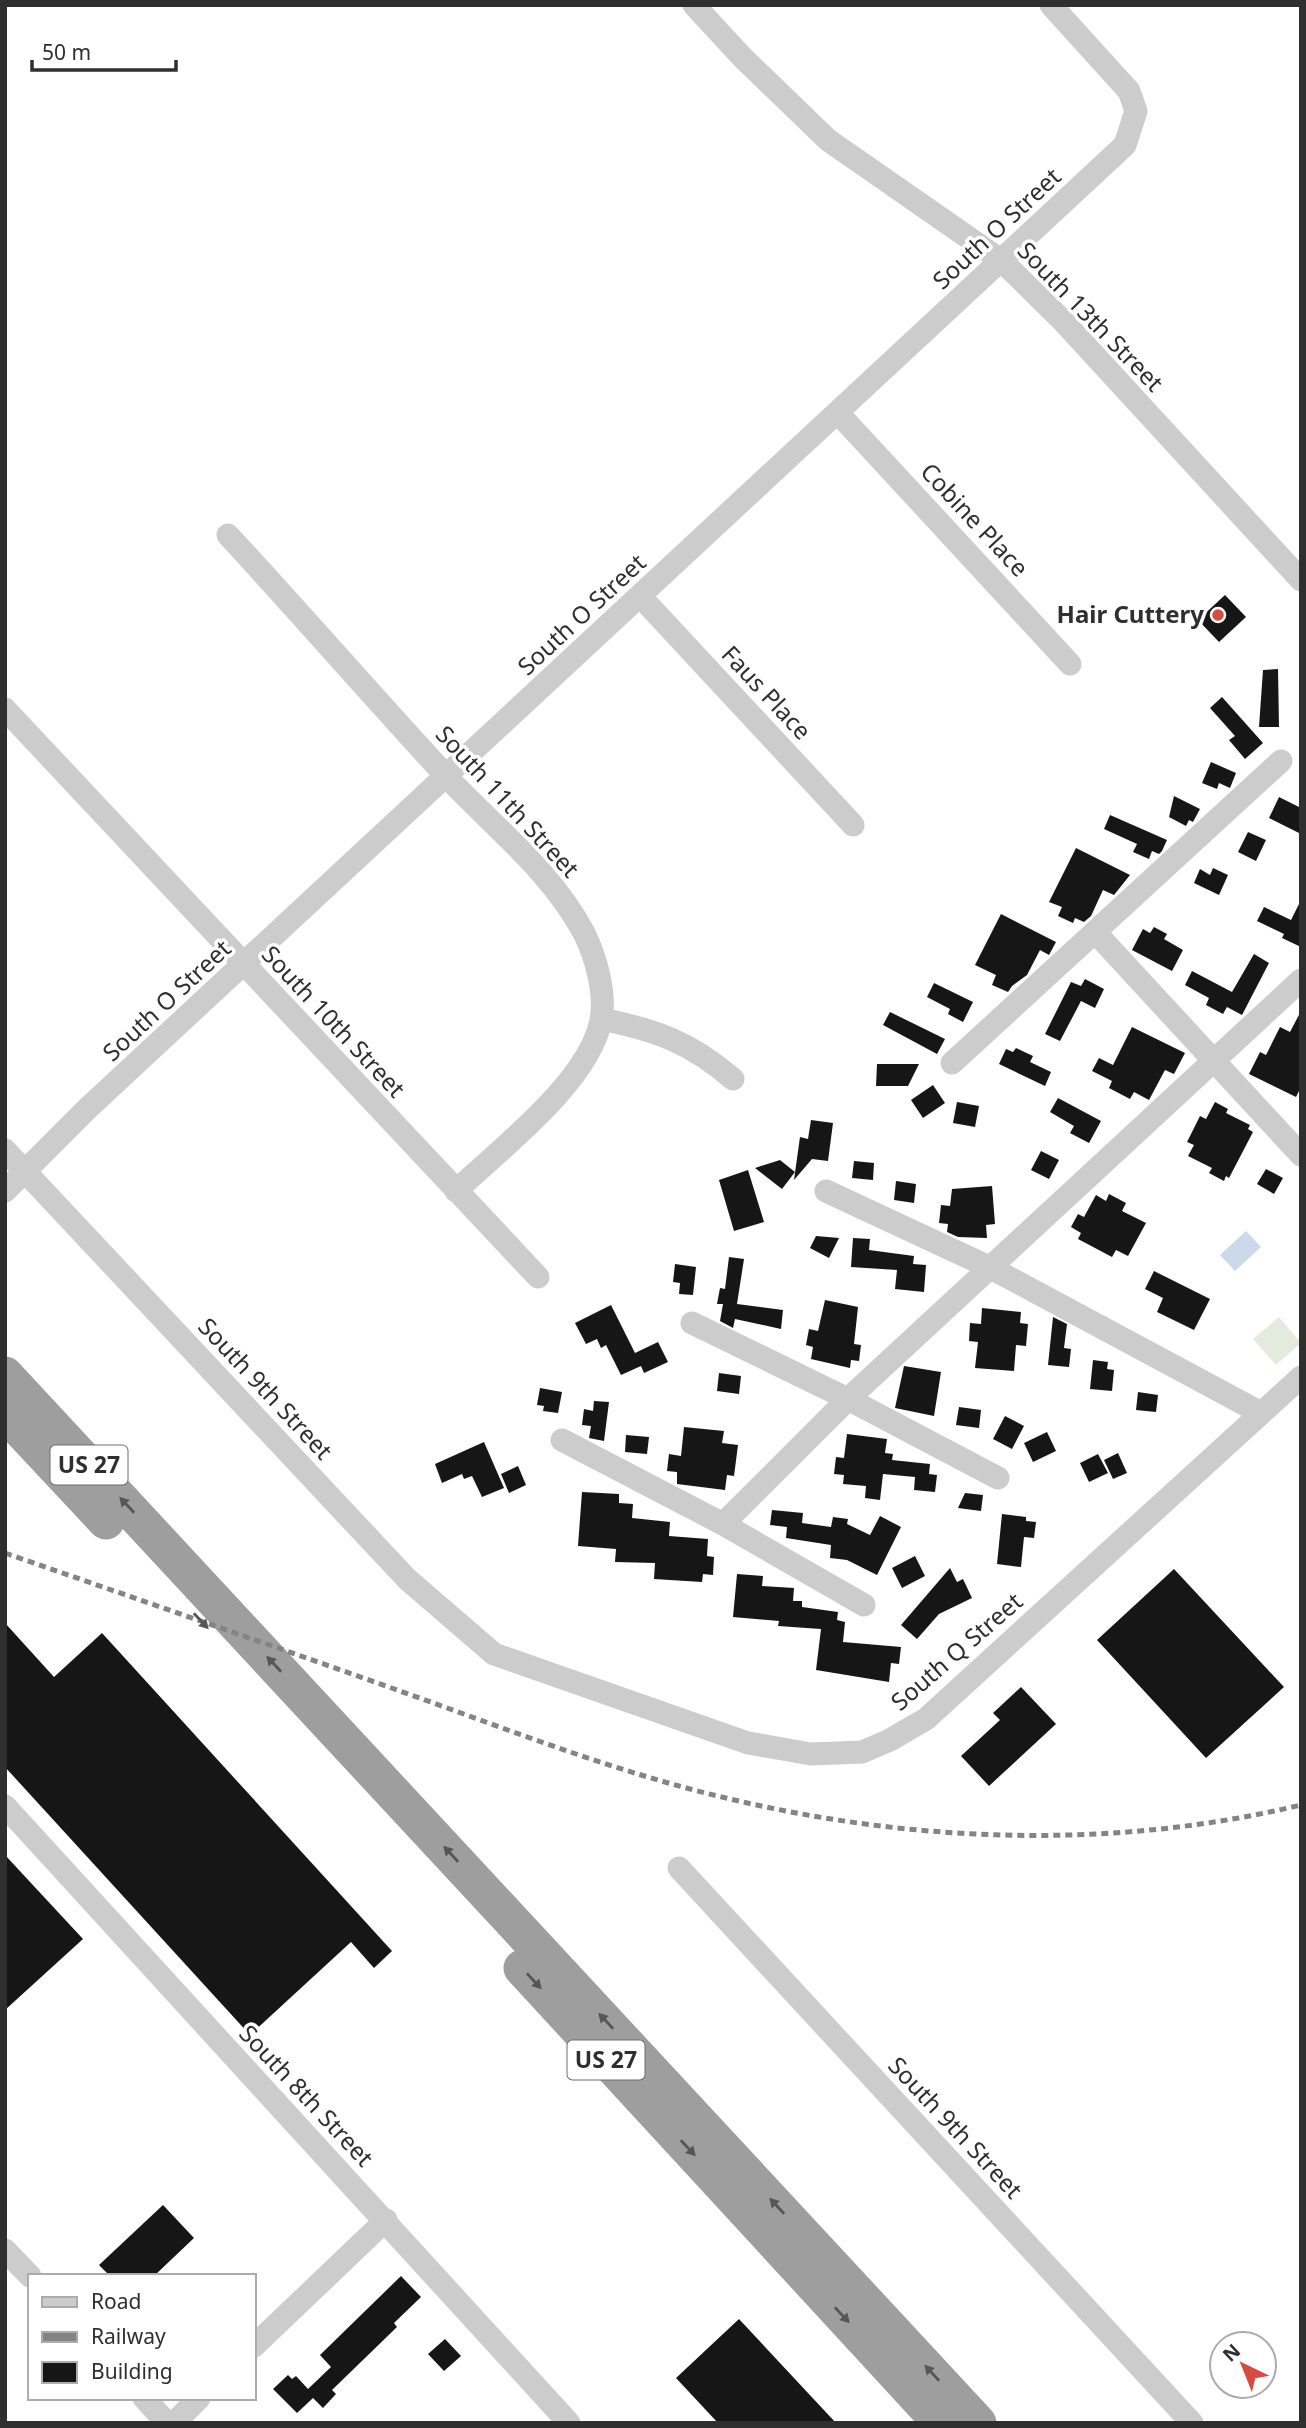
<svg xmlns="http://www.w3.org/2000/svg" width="1306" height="2428" font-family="'Noto Sans',sans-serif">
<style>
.green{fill:#e3ebde}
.water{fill:#ccd9e9}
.building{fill:#161616}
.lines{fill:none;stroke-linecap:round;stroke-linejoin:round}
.minor{stroke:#ccc;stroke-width:23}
.trunk{stroke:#9e9e9e;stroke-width:37}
.rail{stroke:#848484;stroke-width:5;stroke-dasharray:7 5;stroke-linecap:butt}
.oneway{fill:#565656}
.poi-dot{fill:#d64c40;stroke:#fff;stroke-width:2.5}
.labels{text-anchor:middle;stroke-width:7;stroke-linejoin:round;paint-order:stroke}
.shield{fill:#fff;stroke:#6d6d6d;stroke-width:2}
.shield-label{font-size:23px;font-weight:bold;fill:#2f2f2f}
.street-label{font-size:24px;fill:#2f2f2f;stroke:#fff}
.poi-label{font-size:24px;font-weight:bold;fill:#2f2f2f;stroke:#fff;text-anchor:end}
</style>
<rect width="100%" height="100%" fill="#fff"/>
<path class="green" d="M1279 1317 1301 1343 1276 1365 1253 1339Z"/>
<path class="water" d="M1246 1231 1261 1247 1235 1271 1220 1255Z"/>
<path class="building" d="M1225 595 1246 617 1219 642 1198 620Z
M1278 669 1279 727H1259L1263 670Z
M1222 697 1263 743 1245 759 1229 740 1235 736 1210 708Z
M1211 762 1236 773 1230 788 1219 783 1217 789 1202 783Z
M1174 796 1200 809 1193 822 1189 820 1186 826 1169 817Z
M1279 797 1301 808V834L1269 818Z
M1110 815 1167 840 1162 851 1159 854 1152 851 1149 859 1133 852 1137 844 1104 829Z
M1248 832 1266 840 1256 861 1238 852Z
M1076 848 1130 875 1114 895 1103 890 1091 916 1084 922 1075 918 1073 923 1058 916 1062 907 1049 902Z
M1213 868 1228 875 1219 895 1194 883 1200 869 1210 875Z
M1301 900V947L1282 938 1284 934 1257 921 1264 907 1291 920Z
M1001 914 1056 942 1049 955 1040 950 1027 975 1012 986 1008 992 992 985 996 975 975 965Z
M1154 927 1167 934 1164 939 1183 950 1172 971 1132 950 1143 929 1150 933Z
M1254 954 1269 963 1242 1015 1227 1007 1223 1014 1206 1005 1209 998 1185 985 1192 971 1232 992Z
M1085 979 1104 989 1095 1008 1081 1001 1060 1041 1045 1034 1071 982 1081 986Z
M934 983 973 1002 963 1022 948 1014 950 1009 927 997Z
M1301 1011V1087L1296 1097 1249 1074 1260 1052 1266 1055 1280 1027 1290 1032Z
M890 1012 945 1039 937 1054 883 1025Z
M1132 1027 1185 1053 1174 1074 1165 1070 1149 1100 1134 1092 1130 1099 1109 1088 1112 1081 1092 1071 1099 1058 1113 1065Z
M1016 1048 1033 1056 1030 1062 1051 1072 1045 1086 999 1064 1006 1049 1013 1052Z
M877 1064H919L908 1086H876Z
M933 1085 945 1103 923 1118 911 1100Z
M1058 1098 1101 1121 1089 1143 1070 1133 1074 1126 1050 1112Z
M957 1102 979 1106 975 1127 953 1123Z
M1215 1102 1228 1109 1226 1113 1250 1125 1248 1129 1253 1132 1229 1178 1226 1176 1224 1181 1209 1173 1212 1168 1188 1156 1194 1145 1187 1142 1200 1116 1206 1119Z
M811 1120 833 1123 828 1161 812 1159 794 1180 800 1137 808 1139Z
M1041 1151 1059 1160 1049 1179 1031 1170Z
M780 1160 795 1172 782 1189 755 1168Z
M854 1161 874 1163 873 1180 852 1178Z
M1266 1169 1283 1178 1274 1194 1257 1184Z
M748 1170 764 1222 734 1231 719 1180Z
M896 1181 916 1184 914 1203 894 1200Z
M992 1186 995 1224 986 1225 987 1238 958 1237 947 1232 948 1224 939 1223 941 1205 950 1206 952 1189Z
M1109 1194 1126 1203 1122 1211 1146 1223 1128 1256 1116 1250 1112 1257 1078 1239 1081 1233 1071 1227 1078 1214 1084 1217 1096 1195 1106 1201Z
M816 1236 839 1238 829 1258 810 1248Z
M853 1238 870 1239 869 1250 914 1256 913 1264 926 1265 924 1292 895 1289 897 1270 851 1267Z
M729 1257 744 1259 737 1304 783 1310 781 1329 735 1319 733 1328 720 1321 723 1304H717L720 1288 725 1289Z
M675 1264 696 1267 693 1295 679 1294 680 1283 673 1282Z
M1154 1271 1210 1299 1194 1330 1157 1312 1163 1298 1145 1289Z
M825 1300 858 1307 854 1344 861 1345 859 1361 851 1360 850 1368 811 1359 813 1347 806 1345 809 1329 818 1331Z
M611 1305 635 1353 658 1342 668 1362 644 1373 641 1366 621 1375 606 1345 601 1348 597 1339 586 1344 575 1323Z
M982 1308 1021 1312 1020 1323 1028 1324 1026 1346 1016 1345 1014 1371 975 1368 978 1342 969 1341 970 1323 981 1324Z
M1053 1317 1067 1324 1064 1348 1071 1349 1069 1367 1048 1365Z
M1093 1360 1108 1362 1107 1369 1114 1370 1112 1391 1090 1389Z
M904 1366 941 1372 934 1416 895 1408Z
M719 1373 741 1376 739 1394 717 1391Z
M540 1388 562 1392 558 1413 543 1411 544 1406 537 1405Z
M1138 1392 1158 1395 1156 1412 1136 1410Z
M594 1401 609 1402 604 1441 589 1438 591 1426 582 1425 584 1409 593 1411Z
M959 1407 981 1410 979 1428 956 1425Z
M1005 1416 1024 1426 1012 1449 993 1439Z
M684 1427 724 1431 722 1443 738 1445 734 1476 727 1475 725 1490 677 1484V1472L667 1471 669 1454 681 1456Z
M1047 1432 1056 1451 1033 1462 1024 1443Z
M847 1434 887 1439 885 1453 893 1454 892 1460 930 1464 929 1474 937 1475 935 1492 914 1490 915 1477 883 1474 880 1500 865 1498 866 1486 843 1484 844 1475 834 1474 836 1457 844 1458Z
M626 1435 649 1437 647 1454 625 1452Z
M484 1442 504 1488 482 1497 472 1476 464 1479 462 1474 442 1483 435 1464Z
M1118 1453 1127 1473 1113 1479 1104 1460Z
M1098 1454 1108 1473 1089 1482 1080 1463Z
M518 1466 526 1485 509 1493 501 1474Z
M582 1492 619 1494V1503L633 1504 632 1518 670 1522 669 1536 708 1539 707 1556 714 1557 713 1575 703 1574 702 1582 654 1579 655 1563 615 1562 616 1549 578 1546Z
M965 1493 983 1495 981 1511 958 1508Z
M772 1510 803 1513 802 1523 831 1527 833 1517 848 1519 847 1524 870 1535 880 1516 901 1527 877 1575 847 1560 830 1558 831 1545 786 1538 787 1527 770 1525Z
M1002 1514 1026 1517V1521L1036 1522 1034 1538 1024 1537 1021 1567 997 1564Z
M915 1556 925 1576 902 1588 892 1568Z
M950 1568 957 1582 963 1579 972 1598 939 1614 917 1639 901 1625Z
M1174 1569 1284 1687 1206 1758 1097 1640Z
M737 1574 763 1576 762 1586 794 1588 793 1601H802V1607L838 1612 837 1620 845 1622 843 1642 901 1647 899 1664 891 1663 889 1682 816 1670 821 1629 778 1626 779 1621 733 1617Z
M5 1623 54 1677 102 1633 392 1951 374 1968 351 1942 250 2035 5 1767Z
M1021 1687 1056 1724 989 1786 961 1756 1000 1720 993 1713Z
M5 1855 83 1939 5 2010Z
M163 2205 194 2238 154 2276H110L99 2265Z
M401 2276 421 2297 394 2323 397 2327 332 2390 336 2394 323 2408 313 2398 297 2413 273 2389 288 2375 292 2379 296 2376 308 2389 331 2367 320 2355Z
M739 2319 836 2423H718L676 2378Z
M445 2339 461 2356 444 2371 428 2354Z"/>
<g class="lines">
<path class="minor" d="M694 5 743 58 828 140 1002 261 1062 320 1301 580
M838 413 1070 664
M228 535C302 615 374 698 448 778 494 827 552 872 584 933 596 957 606 993 601 1020 589 1082 501 1148 456 1191
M640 596 853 825
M5 709 538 1277
M1095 932 1301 1155
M601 1019C656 1030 690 1042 733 1079
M952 1063 1281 761
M5 1150 407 1579 494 1654 748 1743 811 1754 862 1752 890 1740 926 1719 1301 1377
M5 1191 87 1109 1125 145 1136 111 1129 91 1051 5
M826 1191 991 1268 1261 1413
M692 1323 848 1399 998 1478
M562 1440 723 1524 864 1605
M723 1524 848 1399 1301 980
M5 1806C192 2012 382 2216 569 2423
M679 1868 1192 2423
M5 2250 30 2276
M254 2346 386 2220
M144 2398 167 2423
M174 2423 199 2398"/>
<path class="trunk" d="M5 1375 978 2423
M5 1413 106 1521
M522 1968 941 2423"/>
<path class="rail" d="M5 1553C137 1599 268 1644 400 1691 507 1729 615 1772 726 1798 913 1843 1113 1850 1301 1805"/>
</g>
<defs><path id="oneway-solid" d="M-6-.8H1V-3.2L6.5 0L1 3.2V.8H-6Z" transform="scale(1.75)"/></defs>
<g class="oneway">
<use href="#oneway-solid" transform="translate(127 1505) rotate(-133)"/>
<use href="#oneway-solid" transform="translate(201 1621) rotate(47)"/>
<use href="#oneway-solid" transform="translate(274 1664) rotate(-133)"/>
<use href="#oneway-solid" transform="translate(451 1854) rotate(-133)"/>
<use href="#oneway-solid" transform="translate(534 1981) rotate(47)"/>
<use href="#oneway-solid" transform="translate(606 2021) rotate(-133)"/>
<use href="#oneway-solid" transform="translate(688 2148) rotate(47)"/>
<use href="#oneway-solid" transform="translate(777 2206) rotate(-133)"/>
<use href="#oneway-solid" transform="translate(842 2315) rotate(47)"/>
<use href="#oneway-solid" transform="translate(932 2373) rotate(-133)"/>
</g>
<circle class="poi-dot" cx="1218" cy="615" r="7"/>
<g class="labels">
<g class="shield">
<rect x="50.5" y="1445.5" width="77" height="39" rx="5"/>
<rect x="567.5" y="2040.5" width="77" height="39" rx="5"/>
</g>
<g class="shield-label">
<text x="89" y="1473">US 27</text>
<text x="606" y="2068">US 27</text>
</g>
<g class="street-label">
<text transform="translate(997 229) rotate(-43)" y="8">South O Street</text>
<text transform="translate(1090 317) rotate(46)" y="8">South 13th Street</text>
<text transform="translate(974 520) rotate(47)" y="8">Cobine Place</text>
<text transform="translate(582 615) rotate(-43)" y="8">South O Street</text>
<text transform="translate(766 693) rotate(47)" y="8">Faus Place</text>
<text transform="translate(507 802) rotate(47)" y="8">South 11th Street</text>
<text transform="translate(167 1001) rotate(-43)" y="8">South O Street</text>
<text transform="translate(333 1022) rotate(47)" y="8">South 10th Street</text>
<text transform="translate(265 1389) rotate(47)" y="8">South 9th Street</text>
<text transform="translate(957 1652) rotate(-41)" y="8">South Q Street</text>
<text transform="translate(306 2096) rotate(47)" y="8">South 8th Street</text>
<text transform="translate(955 2128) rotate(47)" y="8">South 9th Street</text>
</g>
<g class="poi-label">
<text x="1204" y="623">Hair Cuttery</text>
</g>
</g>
<rect width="1306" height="2428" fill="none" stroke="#2f2f2f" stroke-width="14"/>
<rect x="28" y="2274" width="228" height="126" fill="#ffffff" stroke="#acacac" stroke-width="2"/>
<rect x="42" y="2297" width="35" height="10" fill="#cccccc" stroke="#acacac" stroke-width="2"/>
<text x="91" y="2309" font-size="21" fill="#2f2f2f">Road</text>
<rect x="42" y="2332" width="35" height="10" fill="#848484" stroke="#acacac" stroke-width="2"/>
<text x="91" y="2344" font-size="21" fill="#2f2f2f">Railway</text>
<rect x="42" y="2362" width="35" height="21" fill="#161616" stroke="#acacac" stroke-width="2"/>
<text x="91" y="2379" font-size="21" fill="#2f2f2f">Building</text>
<g transform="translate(1243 2365) rotate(317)"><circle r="33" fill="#ffffff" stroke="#acacac" stroke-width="2"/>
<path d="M0-5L12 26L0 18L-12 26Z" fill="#d64c40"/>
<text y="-10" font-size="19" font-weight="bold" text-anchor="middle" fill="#2f2f2f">N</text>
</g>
<path d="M32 60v10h144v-10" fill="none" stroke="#2f2f2f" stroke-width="3.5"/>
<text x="42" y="60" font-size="21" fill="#2f2f2f" stroke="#ffffff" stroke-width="5" paint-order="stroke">50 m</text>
</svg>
